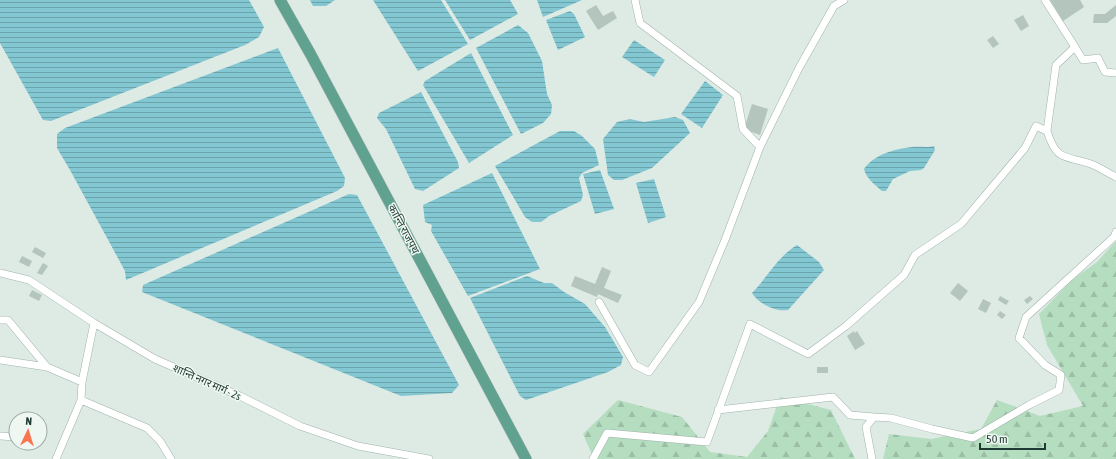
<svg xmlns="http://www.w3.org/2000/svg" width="1116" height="459" font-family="'Asap Condensed','Noto Sans Devanagari',sans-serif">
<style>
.forest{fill:url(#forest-firs)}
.water{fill:url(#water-rules)}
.building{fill:#b3c5bd}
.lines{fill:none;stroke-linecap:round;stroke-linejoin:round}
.minor-casing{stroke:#a1b2ab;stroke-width:8}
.primary-casing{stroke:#bcc4c2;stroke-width:12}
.minor{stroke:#fff;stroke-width:7}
.primary{stroke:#60a190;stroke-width:11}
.labels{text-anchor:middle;stroke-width:3;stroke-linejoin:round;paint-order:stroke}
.street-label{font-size:11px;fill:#1f3a32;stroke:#eef7f2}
</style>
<defs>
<pattern id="forest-firs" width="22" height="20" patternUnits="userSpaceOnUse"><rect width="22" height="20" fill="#b5ddbf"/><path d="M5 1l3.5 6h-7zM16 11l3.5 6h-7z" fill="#9bbea5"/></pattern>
<pattern id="water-rules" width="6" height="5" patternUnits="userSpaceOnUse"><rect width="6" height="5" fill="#83c7d2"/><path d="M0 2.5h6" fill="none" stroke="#6ba3ab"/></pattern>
</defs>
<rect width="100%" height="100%" fill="#deeae4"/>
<path class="forest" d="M1116 241V459H883L889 434 931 439 981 429 997 400 1040 416 1083 406 1047 345 1039 314 1072 280 1097 262Z
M780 397 831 410 855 459H594L583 434 618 400 682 417 710 452 747 457 768 431Z"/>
<path class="water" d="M0 0H249L264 27 259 37 245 45 51 121 43 120 0 43Z
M310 0H335L326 6H313Z
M373 0H441L468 44 418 71Z
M445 0H510L518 14 470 40Z
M537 0H582L543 17Z
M570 11 574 14 585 37 558 50 546 20Z
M518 25 528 33 542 61 547 94 552 105 551 114 543 123 521 134 476 48Z
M634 40 665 60 654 77 622 57Z
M278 48 345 178 344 186 337 191 126 280 125 271 70 170 57 148V134L65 128Z
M471 53 513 135 469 163 423 85 425 81Z
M705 81 723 95 702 128 681 114Z
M421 92 458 162 459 168 423 191 415 189 386 129 377 118 379 113Z
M675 117 683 120 690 133 652 168 622 180H614L608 175 603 139 617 122 630 119 644 122Z
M560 131H574L582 136 595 149 599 165 582 173 579 178 583 195 581 201 549 216 541 222H532L525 217 495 166Z
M934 146 935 150 924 168 921 170 910 171 893 179 886 191H882C875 185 866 178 864 169 875 154 894 149 912 147 919 146 927 148 934 146Z
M600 170 614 209 595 214 583 174Z
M492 173 540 269 468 296 431 231 432 225 425 222 423 205Z
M654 179 666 217 648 223 636 183Z
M349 194 357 195 459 385 452 393 401 396 142 292 143 285Z
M797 245 819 262 824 270 788 310C775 312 759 304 752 293 767 278 777 257 797 245Z
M527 276 544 283H552L564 292 585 304 605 327 623 357 621 365 608 372 526 400 520 396 470 298Z"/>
<path class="building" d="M1050 0H1080L1084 7 1063 21Z
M596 5 603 16 613 11 617 18 598 30 586 11Z
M1116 5V16L1107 23H1093L1094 14H1105Z
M1023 15 1029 26 1021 31 1014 20Z
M993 36 999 44 993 48 987 40Z
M752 104 768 109 760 135 744 129Z
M35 247 46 253 43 258 32 252Z
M22 256 32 261 29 267 19 262Z
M43 263 48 266 42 275 37 273Z
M602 267 611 271 604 288 622 295 618 303 598 294 597 297 571 286 575 276 595 284Z
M958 283 968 291 960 301 950 293Z
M32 290 42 295 39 301 29 296Z
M1000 296 1009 301 1006 305 998 300Z
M1030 296 1033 299 1027 304 1024 300Z
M983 299 991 303 986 313 978 309Z
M1000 311 1006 315 1002 319 997 315Z
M854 331 855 333 857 331 865 344 855 350 847 336Z
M817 367H828V373H817Z"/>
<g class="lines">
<g class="minor-casing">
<path id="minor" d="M635 0 640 23 737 96 743 129 760 147
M1075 47 1083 60 1098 58 1105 72 1116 73
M1047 131C1057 162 1064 155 1091 164 1099 167 1108 173 1116 177
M0 273 29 280 94 323 155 359 240 396 300 426 358 446 429 459
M599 302 635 365 649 372 699 302 725 240 760 147 799 68 834 6 844 0
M0 320H8L47 367 82 382
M0 360 47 367
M81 400 147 428 160 441 171 459
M718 410 833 397 850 415 874 417
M0 436 16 437
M56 459 81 400 82 382 94 323
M593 459 607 433 707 442 750 324 808 354 846 326 904 275 915 255 961 224 1025 148 1036 126 1047 131 1056 65 1075 47 1045 0
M872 459 866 427 874 417 891 418 932 429 973 438 1029 405 1059 390 1061 375 1045 365 1019 338 1026 317 1114 237 1116 232"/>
</g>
<g class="primary-casing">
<path id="primary" d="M280 0 311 55 526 459"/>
</g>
<use href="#minor" class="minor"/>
<use href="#primary" class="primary"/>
</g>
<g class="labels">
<g class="street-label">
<text transform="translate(404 229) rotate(62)" y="4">कान्ति राजपथ</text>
<text transform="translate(207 382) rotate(24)" y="4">शान्ति नगर मार्ग - 2s</text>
</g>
</g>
<g transform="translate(28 431) rotate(4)"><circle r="19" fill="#eef7f2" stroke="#9baba5"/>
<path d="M0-3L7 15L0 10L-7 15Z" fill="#f7754f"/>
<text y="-6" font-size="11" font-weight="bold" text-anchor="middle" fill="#1f3a32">N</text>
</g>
<path d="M980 443v6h65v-6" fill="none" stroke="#1f3a32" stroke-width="2"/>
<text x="986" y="443" font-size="12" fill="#1f3a32" stroke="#eef7f2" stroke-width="3" paint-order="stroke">50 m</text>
</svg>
